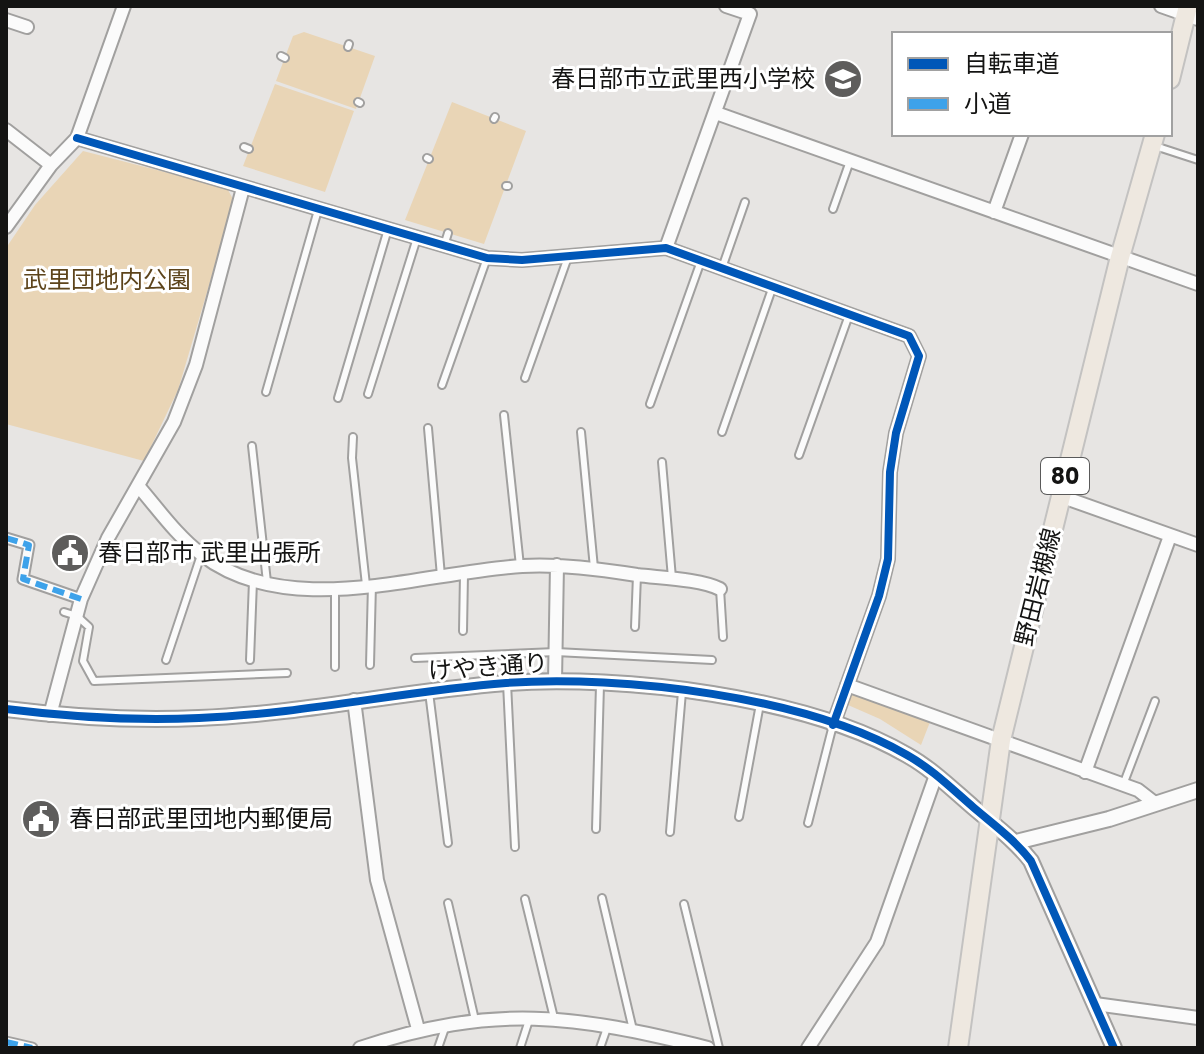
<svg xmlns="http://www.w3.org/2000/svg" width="1204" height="1054" font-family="Poppins,'Noto Sans JP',sans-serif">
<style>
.green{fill:#e9d5b6}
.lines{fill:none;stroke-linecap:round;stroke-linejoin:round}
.service-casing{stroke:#a1a09f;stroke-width:10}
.pedestrian-casing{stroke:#a1a09f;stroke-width:13}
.minor-casing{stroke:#a1a09f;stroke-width:16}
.tertiary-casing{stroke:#a1a09f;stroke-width:18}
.primary-casing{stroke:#c3c2c1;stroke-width:22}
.service{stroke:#fbfbfb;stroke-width:6}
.pedestrian{stroke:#fbfbfb;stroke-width:9}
.minor{stroke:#fbfbfb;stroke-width:12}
.tertiary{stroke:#fbfbfb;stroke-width:14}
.primary{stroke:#eee8e0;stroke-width:18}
.quiet{stroke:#3da2ea;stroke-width:6;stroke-dasharray:12 6;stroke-linecap:butt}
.cycleway-casing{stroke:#fff;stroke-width:13}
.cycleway{stroke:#0057b8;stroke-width:8}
.labels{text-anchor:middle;stroke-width:6;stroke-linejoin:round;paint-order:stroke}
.shield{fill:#fff;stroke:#5a5a5a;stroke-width:2}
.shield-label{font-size:22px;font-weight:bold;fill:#141413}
.poi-label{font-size:24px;fill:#141413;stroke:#fff;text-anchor:start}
.park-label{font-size:24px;fill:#5d441b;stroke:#fff}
.street-label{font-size:24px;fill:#141413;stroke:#fff}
</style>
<rect width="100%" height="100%" fill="#e7e5e3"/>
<path class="green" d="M304 32 375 56 356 109 276 81 293 36Z
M275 84 354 111 325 192 243 166Z
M452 102 526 131 484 244 405 220Z
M83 151 227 188 234 201 178 390 144 461 6 424V248L35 205Z
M852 694 930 722 921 745 880 719 848 705Z"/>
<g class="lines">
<g class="service-casing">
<path id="service" d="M348 47 349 44
M281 56 285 58
M358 102 360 103
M494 119 495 117
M1155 146 1198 160
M244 147 249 149
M427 158 429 159
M506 186H508
M833 209 850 161
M444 246 448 233
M722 268 745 202
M525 378 568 257
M442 385 487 258
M266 392 318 210
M368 394 417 238
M338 398 388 229
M650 404 701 261
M504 415 520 566
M428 428 441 576
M581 432 594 568
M722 432 773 286
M353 437 352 458 366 585
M252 446 267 582
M799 455 849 315
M662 462 672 578
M720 589 723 637
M335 590V667
M64 612 77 616 89 627 83 661 94 681 287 673
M635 627 637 575
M463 631 464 574
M415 658 556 652 712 660
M166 660 201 555
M250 660 253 581
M370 665 372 584
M507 683 515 847
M429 692 448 843
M1123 785 1155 701
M739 817 760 704
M808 823 833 725
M596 829 600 685
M670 832 682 692
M602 898 633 1030
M525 899 554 1018
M448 903 475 1020
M684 904 719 1048
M438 1048 446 1025
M520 1048 530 1017
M600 1048 608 1025"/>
</g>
<g class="pedestrian-casing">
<path id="pedestrian" d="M6 538 29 545 23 579 81 599
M6 1042 32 1048"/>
</g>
<g class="minor-casing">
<path id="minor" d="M1161 6 1198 19
M6 20 27 27
M716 113 1198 284
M6 130 51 165
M77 138 487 258 522 260 666 248 909 336 919 356 896 433 890 472 888 559 879 596 833 725
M994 212 1022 134
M6 227 51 165 77 138 124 6
M666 248 750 14 726 6
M139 487C158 509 177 536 201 554 288 622 422 572 522 566 561 564 598 569 637 575 661 578 700 579 720 589
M1060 496 1198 545
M555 681 557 565
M847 685 1138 790 1156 804
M354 700 377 880 418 1029
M50 715 81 599 108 538 174 422 196 365 243 188
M1085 772 1170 536
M1095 1004 1198 1018
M360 1048C495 1003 574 1015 708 1048
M808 1048 877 942 936 775"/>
</g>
<g class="tertiary-casing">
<path id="tertiary" d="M6 709C70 717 134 721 199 718 302 714 404 691 506 683 623 675 805 696 907 755 932 769 952 789 973 807 994 825 1014 839 1031 861L1114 1048
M1016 842 1109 819 1198 790"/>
</g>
<g class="primary-casing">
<path id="primary" d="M1170 79 1188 6
M958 1048 1001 740 1120 257 1155 134"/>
</g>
<use href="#service" class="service"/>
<use href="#pedestrian" class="pedestrian"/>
<use href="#minor" class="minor"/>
<use href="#tertiary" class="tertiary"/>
<use href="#primary" class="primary"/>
<path class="quiet" d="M6 538 29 545 23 579 81 599
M6 1042 32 1048"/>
<g class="cycleway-casing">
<path id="cycleway" d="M77 138 487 258 522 260 666 248 909 336 919 356 896 433 890 472 888 559 879 596 833 725
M6 709C70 717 134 721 199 718 302 714 404 691 506 683 623 675 805 696 907 755 932 769 952 789 973 807 994 825 1014 839 1031 861L1114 1048"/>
</g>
<use href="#cycleway" class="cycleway"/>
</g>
<defs>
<g id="school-disc" transform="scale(2)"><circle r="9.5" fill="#5e5d5c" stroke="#fff"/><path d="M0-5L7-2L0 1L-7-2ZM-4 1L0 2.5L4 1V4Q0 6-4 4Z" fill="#fff"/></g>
<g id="civic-disc" transform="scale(2)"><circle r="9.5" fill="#5e5d5c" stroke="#fff"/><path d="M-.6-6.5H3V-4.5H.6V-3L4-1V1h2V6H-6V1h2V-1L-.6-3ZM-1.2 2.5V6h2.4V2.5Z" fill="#fff"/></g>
</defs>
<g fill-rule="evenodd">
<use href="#school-disc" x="843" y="79"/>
<use href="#civic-disc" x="70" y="553"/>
<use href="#civic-disc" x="41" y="819"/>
</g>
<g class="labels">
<rect class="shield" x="1041" y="458" width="48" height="36" rx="6"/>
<g class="shield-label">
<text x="1065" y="484">80</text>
</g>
<g class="poi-label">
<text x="815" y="87" text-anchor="end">春日部市立武里西小学校</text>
<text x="98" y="561">春日部市 武里出張所</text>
<text x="69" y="827">春日部武里団地内郵便局</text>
</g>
<g class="park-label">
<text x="107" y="288">武里団地内公園</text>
</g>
<g class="street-label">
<text transform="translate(1038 587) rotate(-76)" y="8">野田岩槻線</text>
<text transform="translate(488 667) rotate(-4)" y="8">けやき通り</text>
</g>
</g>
<rect width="1204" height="1054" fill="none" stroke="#141413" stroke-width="16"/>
<rect x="892" y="32" width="280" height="104" fill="#ffffff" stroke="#a1a1a1" stroke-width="2"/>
<rect x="908" y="58" width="40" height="12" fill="#0057b8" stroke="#a1a1a1" stroke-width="2"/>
<text x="964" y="72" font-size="24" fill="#141413">自転車道</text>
<rect x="908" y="98" width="40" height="12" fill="#3da2ea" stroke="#a1a1a1" stroke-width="2"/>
<text x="964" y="112" font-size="24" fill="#141413">小道</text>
</svg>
